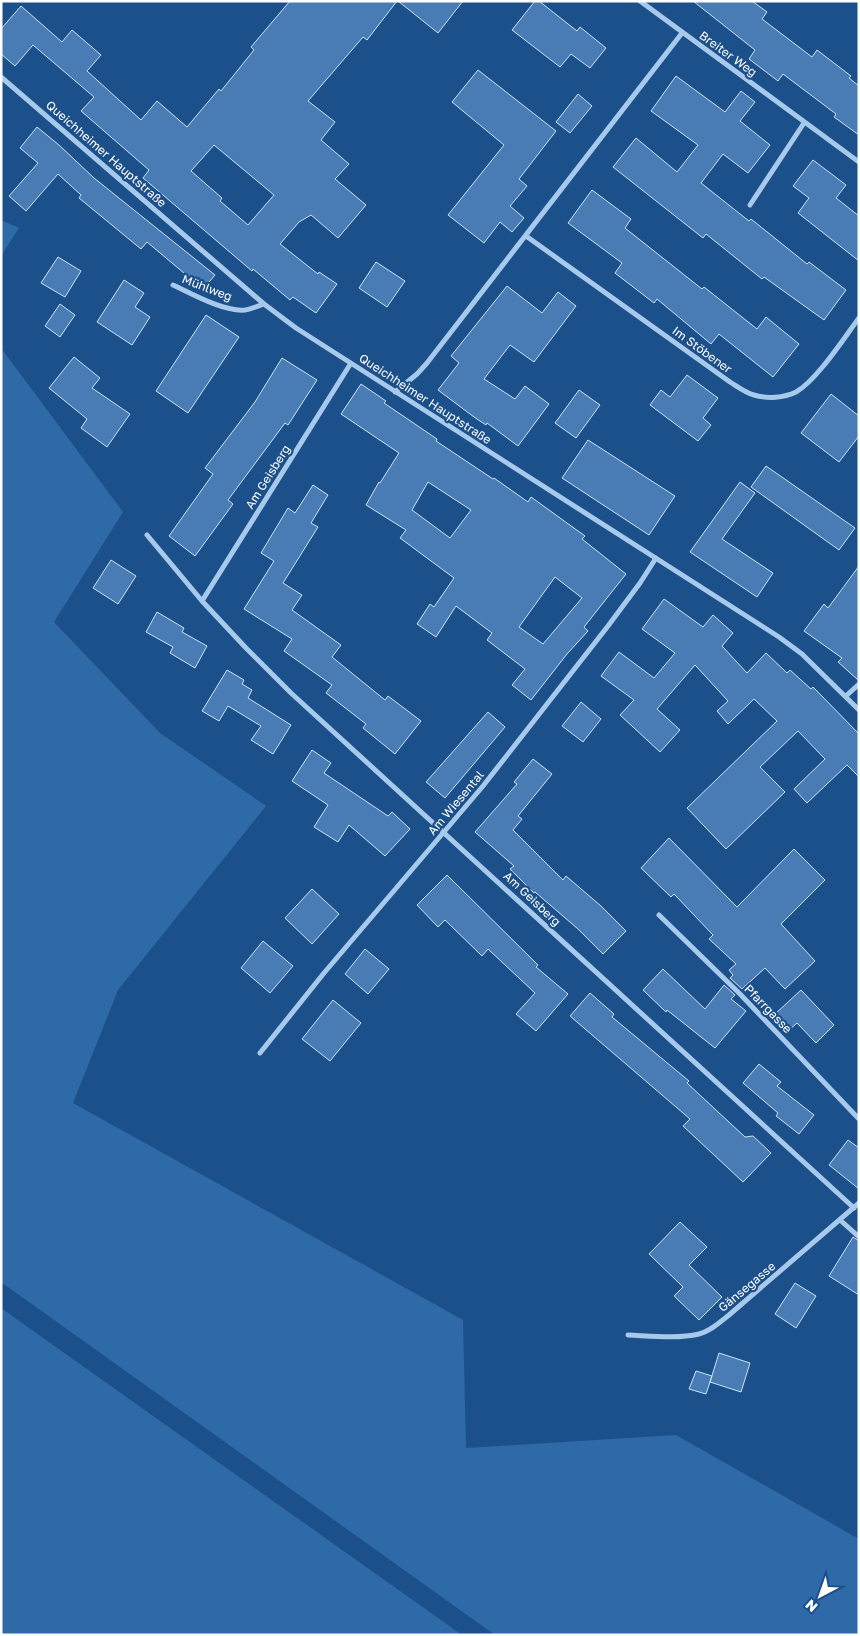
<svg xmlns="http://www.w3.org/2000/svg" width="860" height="1636" font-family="'Golos Text',sans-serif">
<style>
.green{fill:#2f6aa8}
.building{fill:#497cb4;stroke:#cbe2f9;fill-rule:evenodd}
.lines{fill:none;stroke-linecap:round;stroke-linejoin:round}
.minor{stroke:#a6c9ec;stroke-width:5}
.labels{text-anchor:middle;stroke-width:4.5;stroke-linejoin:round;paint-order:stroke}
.street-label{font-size:12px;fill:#fff;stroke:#1c508a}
</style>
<rect width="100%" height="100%" fill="#1c508a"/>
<path class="green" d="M1 220 19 228 1 256Z
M1 348 123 512 54 622 160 733 266 806 118 990 73 1103 463 1320 466 1448 676 1435 859 1539V1635H495L1 1282Z
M1 1308 462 1635H1Z"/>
<path class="building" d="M290 1H397L367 40 363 37 308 101 335 122 321 140 349 164 335 179 366 205 338 238 311 215 299 222 280 244 318 274 319 272 337 284 316 313 293 297 290 300 253 269 252 271 143 178 149 170 81 111 94 97 33 45 15 66 1 54V29L21 6 62 42 72 30 101 55 87 71 141 120 157 101 187 127 219 89 221 91 254 50 251 47ZM214 145 274 195 248 225 220 201 222 198 191 171Z
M398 1H463L438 33Z
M535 1H539L577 31 580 27 606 48 590 68 571 54 560 67 512 30Z
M693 1H752L767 12 762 19 812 57 817 50 851 76 849 78 859 86V135L834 117 836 114 783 74 778 81 749 59 755 50Z
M478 70 556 131 519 179 527 186 510 206 524 218 512 232 500 222 484 243 448 215 504 145 452 102Z
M676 76 725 112 741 91 755 102 740 121 770 145 748 173 723 154 701 183 749 221 751 219 807 264 809 262 846 290 824 320 764 277 762 279 706 234 703 238 613 167 636 138 677 172 698 145 651 111Z
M578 94 592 106 570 133 556 122Z
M37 127 59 145 94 178 215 275 203 289 147 242 141 249 79 198 81 195 58 174 26 211 9 196 38 163 20 148Z
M813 160 846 185 836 198 859 216V261L798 213 809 198 793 186Z
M592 190 631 219 625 228 702 289 704 287 757 329 766 317 799 344 773 377 719 334 711 344 657 299 654 303 615 273 622 263 568 223Z
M58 257 81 271 65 297 41 283Z
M376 262 405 281 387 307 359 288Z
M124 280 144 293 135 307 150 317 132 345 97 322Z
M507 286 542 313 558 292 576 306 534 362 510 345 484 379 515 399 525 386 549 404 518 446 487 423 486 425 474 417 438 390 459 363 451 356Z
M60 304 75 315 60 337 45 326Z
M206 315 239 337 188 413 156 391Z
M74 357 100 378 92 388 130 414 107 447 81 428 87 419 49 388Z
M282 358 317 380 288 425 285 423 228 500 233 504 195 556 169 536 213 474 205 468 255 402Z
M687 375 718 398 703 418 711 425 698 441 650 405 661 390 670 397Z
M361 384 386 401 384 403 437 439 436 441 493 479 494 478 528 502 531 497 585 536 582 539 626 574 584 627 588 631 567 654 531 700 512 685 525 669 487 640 492 633 456 606 436 637 417 624 430 604 434 607 454 578 400 538 406 530 366 505 379 482 380 483 399 453 341 414ZM428 482 471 510 450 538 412 510ZM555 577 582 598 543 644 519 627Z
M579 390 600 405 576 438 555 423Z
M831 394 859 416V436L839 462 801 433Z
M588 440 675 496 649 535 562 478Z
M766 466 855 528 839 550 751 487Z
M740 482 755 493 722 539 773 573 757 597 690 552Z
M313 485 328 495 311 523 318 527 283 583 302 595 292 610 341 645 332 657 385 700 388 696 421 721 395 754 363 728 366 724 326 693 332 685 284 651 292 639 244 609 274 561 261 553 288 508 295 513Z
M111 560 136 576 118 604 93 588Z
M859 566V680H858L838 662 842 658 804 631 824 604 828 608Z
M664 599 703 627 713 615 733 633 722 646 747 673 766 653 787 673 790 670 811 689 813 687 859 734V777L847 765 807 803 794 789 825 759 798 731 760 767 785 792 726 849 687 808 777 721 754 699 728 724 717 711 728 701 695 665 657 709 680 730 660 752 620 715 634 700 601 676 619 652 654 678 675 653 642 629Z
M157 612 184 628 182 632 207 646 195 668 170 653 173 647 146 632Z
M227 670 244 680 242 684 252 690 248 698 291 725 273 754 251 740 261 726 228 706 219 721 202 711Z
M581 702 601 719 583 742 562 726Z
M488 712 505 727 445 798 426 782Z
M312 750 331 763 324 773 388 816 392 812 410 829 385 856 349 825 338 842 314 827 328 805 292 781Z
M533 759 552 774 518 816 522 819 513 830 563 880 566 876 601 906 626 931 603 954 578 929 535 892 534 893 510 869 514 866 475 832 517 784 514 782Z
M669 838 737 907 794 849 825 880 781 924 815 961 785 989 765 968 742 989 730 978 733 975 729 970 736 964 709 939 713 935 674 894 671 897 641 868Z
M447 875 538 965 536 967 568 994 536 1031 516 1014 535 993 488 949 482 956 445 920 438 927 417 905Z
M312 889 339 914 312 944 285 918Z
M263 941 293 966 270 993 241 968Z
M365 949 389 969 368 994 345 974Z
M663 969 705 1009 724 985 735 995 731 999 746 1011 715 1048 667 1010 666 1012 643 990Z
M801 990 834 1025 816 1043 797 1023 789 1030 774 1015Z
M590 993 614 1014 612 1017 689 1081 687 1083 745 1137 753 1136 771 1153 743 1182 683 1126 690 1119 570 1016Z
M333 1000 361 1023 330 1061 302 1039Z
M759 1064 781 1082 777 1086 814 1115 799 1134 776 1116 778 1113 743 1083Z
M848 1140 859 1148V1189L829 1165Z
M680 1222 707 1247 689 1265 722 1297 699 1320 674 1296 683 1287 649 1254Z
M853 1237 859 1241V1295L829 1276Z
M795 1283 816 1296 796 1328 775 1314Z
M719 1353 750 1363 741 1392 710 1382Z
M696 1371 712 1376 706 1394 689 1389Z"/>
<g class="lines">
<path class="minor" d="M640 1 859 162
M1 77 264 304 296 328 779 637 802 654 859 710
M750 205 804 123
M526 236 730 382C738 387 746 393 754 395 767 399 784 398 796 392 817 380 844 338 859 318
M173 285C192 294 224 312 245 310 251 309 258 306 264 304
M351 363 202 601 246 648 291 693 854 1208
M395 392 417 374 427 363 682 33
M147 535 202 601
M846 696 859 684
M659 915 740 994 859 1119
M260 1053 324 973 483 786 608 626 640 583 656 558
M840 1220 859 1237
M628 1335C651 1336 677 1339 699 1334 711 1331 720 1322 729 1315L859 1203"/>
</g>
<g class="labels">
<g class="street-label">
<text transform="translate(728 54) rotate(36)" y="4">Breiter Weg</text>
<text transform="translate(106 154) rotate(41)" y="4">Queichheimer Hauptstraße</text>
<text transform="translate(207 288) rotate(21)" y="4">Mühlweg</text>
<text transform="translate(702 350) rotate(36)" y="4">Im Stöbener</text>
<text transform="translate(425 399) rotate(33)" y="4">Queichheimer Hauptstraße</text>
<text transform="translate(268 477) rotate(-58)" y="4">Am Geisberg</text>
<text transform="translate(456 803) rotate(-50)" y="4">Am Wiesental</text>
<text transform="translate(532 899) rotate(43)" y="4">Am Geisberg</text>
<text transform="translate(768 1009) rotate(46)" y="4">Pfarrgasse</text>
<text transform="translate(747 1287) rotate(-40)" y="4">Gänsegasse</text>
</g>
</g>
<rect width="860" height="1636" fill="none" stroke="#ffffff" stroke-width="5"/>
<g transform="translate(820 1596) rotate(221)" stroke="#1c508a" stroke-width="4" paint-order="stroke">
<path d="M0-4L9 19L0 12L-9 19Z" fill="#ffffff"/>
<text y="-8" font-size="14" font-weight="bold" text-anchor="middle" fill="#ffffff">N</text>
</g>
</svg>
